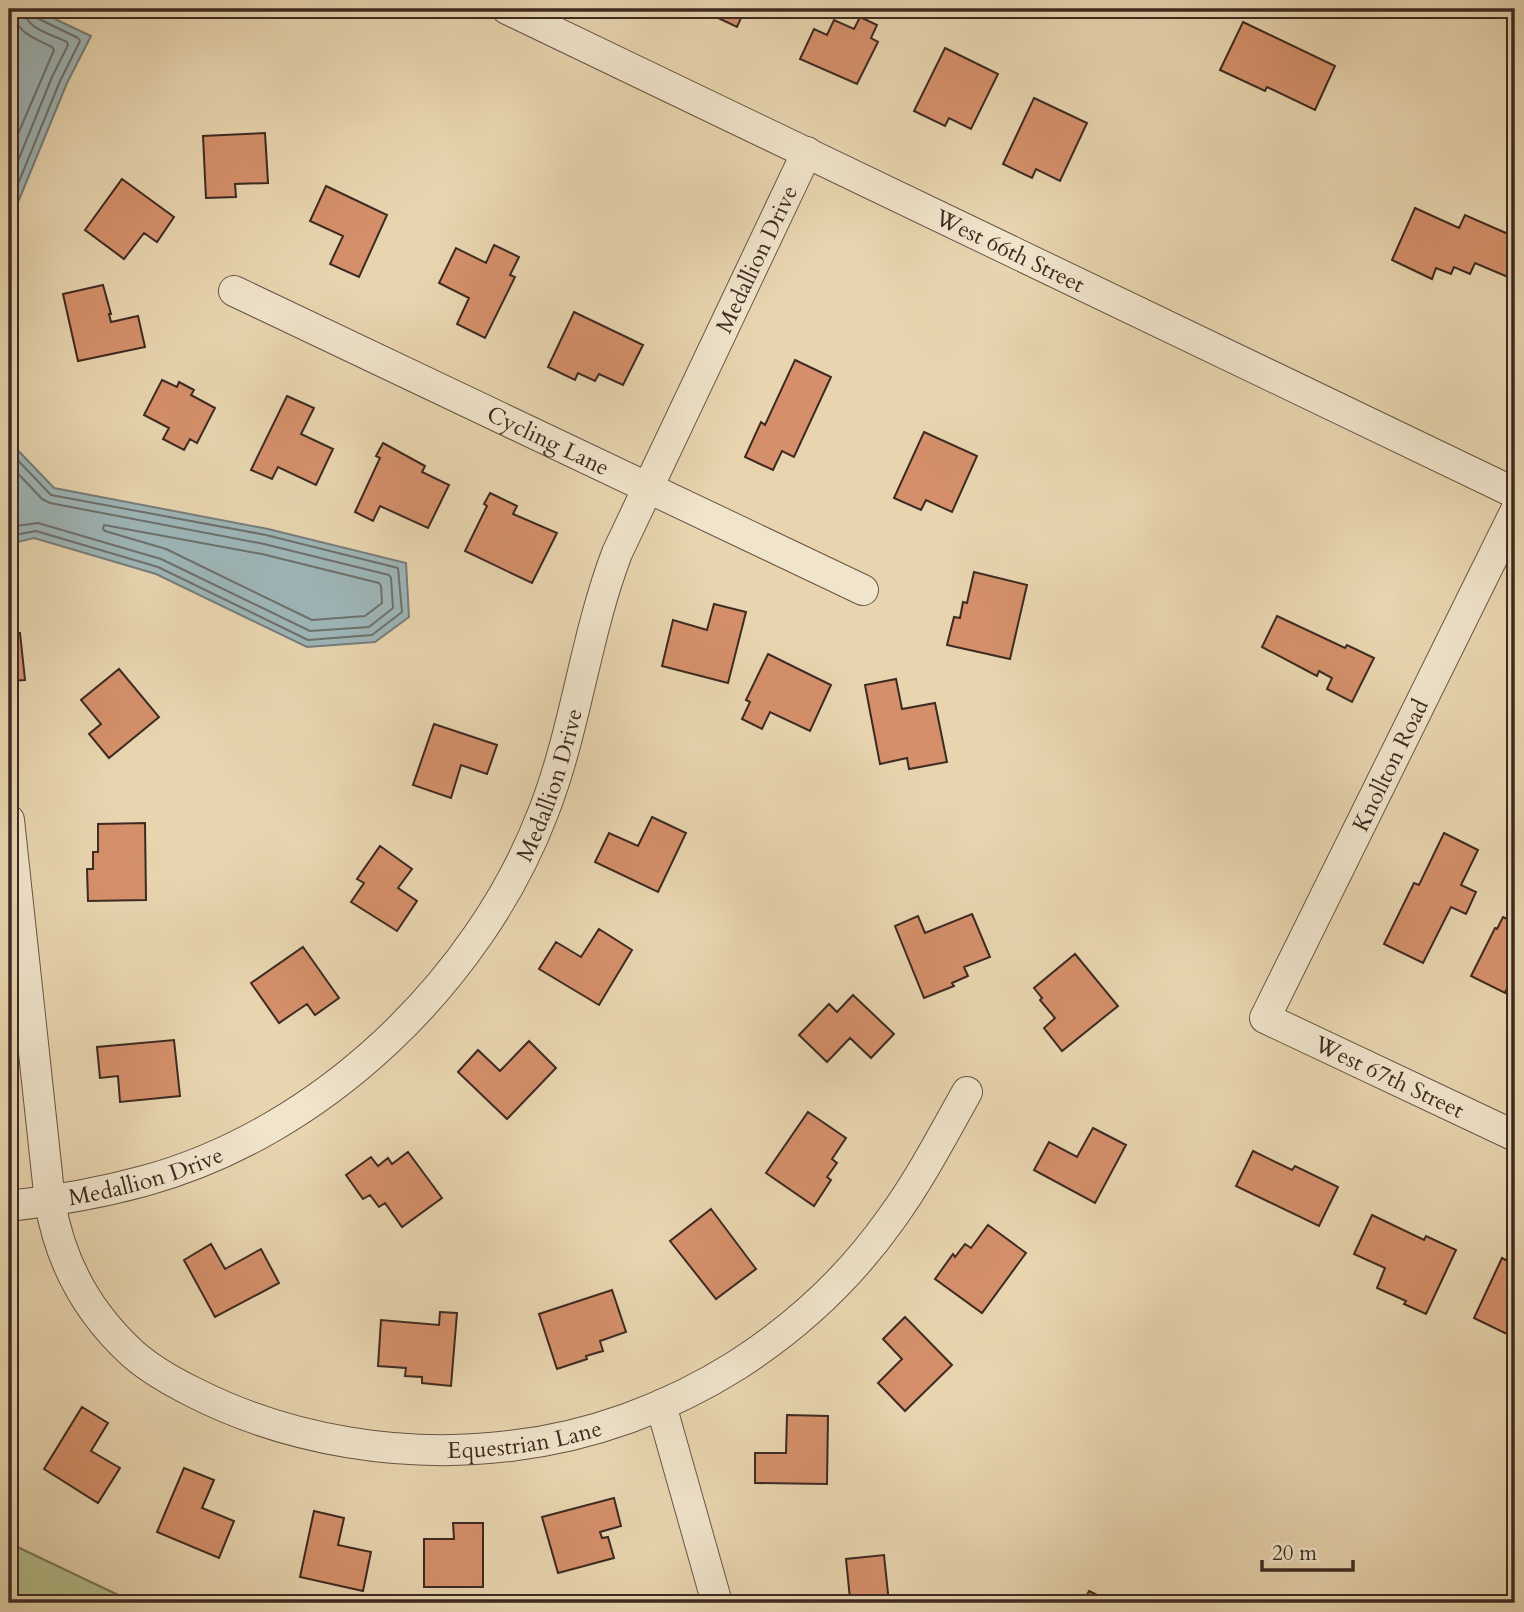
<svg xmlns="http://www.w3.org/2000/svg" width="1524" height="1612" font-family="Cardo,serif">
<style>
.green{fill:#b3be8c;stroke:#787457;stroke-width:2}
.water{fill:#9db5b7;stroke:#777d7b;stroke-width:2}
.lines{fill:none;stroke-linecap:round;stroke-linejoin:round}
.shore{stroke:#6d706c;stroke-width:2}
.building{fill:#d5906b;stroke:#3d2a22;stroke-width:2}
.minor-casing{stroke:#685545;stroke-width:32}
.minor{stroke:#f0e4cb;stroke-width:30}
.labels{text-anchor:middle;stroke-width:7;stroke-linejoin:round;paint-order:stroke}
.street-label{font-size:23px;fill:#3d2a22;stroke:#f0e4cb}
</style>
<rect width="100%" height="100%" fill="#e8d5af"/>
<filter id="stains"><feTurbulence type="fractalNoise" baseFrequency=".00286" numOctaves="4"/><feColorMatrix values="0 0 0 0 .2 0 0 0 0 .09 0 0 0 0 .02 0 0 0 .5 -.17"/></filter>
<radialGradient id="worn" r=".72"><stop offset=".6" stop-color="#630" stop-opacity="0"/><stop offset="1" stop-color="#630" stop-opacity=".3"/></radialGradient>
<path class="green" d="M9 1543 135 1603H9Z"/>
<path class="water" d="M9 9H34L91 36 67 83 9 224Z
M9 441 54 488 268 529 406 563 409 617 375 642 307 647 156 574 34 538 9 544Z"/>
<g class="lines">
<path class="shore" d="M9 155 54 50 52 47C34 38 14 32 13 9
M9 183 52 77 68 45 67 42C51 34 25 29 24 9
M9 206 60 81 80 41 78 38 37 18 33 9
M9 451 51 495 266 535 398 568 402 612 372 635 308 640 158 567 36 531 9 536
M9 464 42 499 50 503 264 544 389 575 391 578 393 608 369 627 310 631 161 559 38 523 9 527
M104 525 262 554 379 583 381 586 382 603 365 616 312 620 166 549 105 531 103 529Z"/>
</g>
<path class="building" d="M699 9H745L737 27Z
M860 17 877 25 871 38 878 42 857 84 800 59 814 29 827 35 834 20 854 29Z
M1243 22 1335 66 1315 110 1267 87 1265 91 1220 70Z
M945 48 998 74 971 129 949 118 945 126 914 111Z
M1034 98 1087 123 1060 181 1036 169 1032 178 1003 164Z
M265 133 268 183 235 184 236 197 206 198 203 136Z
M122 179 174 217 157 242 144 233 124 259 85 230Z
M326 186 387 215 359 277 330 264 343 236 310 221Z
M1415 208 1459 228 1465 215 1515 237V280L1475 263 1470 274 1454 267 1451 274 1436 268 1432 279 1392 260Z
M494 245 519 257 510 275 515 277 485 338 457 324 469 298 439 283 456 248 486 263Z
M103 285 111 314H109L111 322 138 316 145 347 78 361 63 294Z
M574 312 643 345 623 385 599 374 595 381 578 373 575 380 548 367Z
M795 360 831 377 794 457 782 451 773 470 745 457 761 422 765 425Z
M162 380 177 387 179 382 194 390 191 395 215 408 197 443 190 439 184 450 163 439 169 428 144 415Z
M287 396 314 408 301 434 333 449 316 485 278 467 272 479 251 470Z
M924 432 977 456 952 512 926 500 921 510 894 498Z
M383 443 425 466 422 472 449 485 428 528 380 506 373 521 355 512 380 458 376 456Z
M490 493 517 506 513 514 557 533 532 583 465 551 487 506 484 504Z
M974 572 1027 585 1010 659 947 645 954 617 960 618 963 602 967 603Z
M714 604 746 612 728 683 662 666 673 620 707 630Z
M1277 616 1345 648 1347 645 1374 658 1352 702 1327 689 1332 678 1319 671 1317 676 1262 647Z
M20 633 25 680 9 681V635Z
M768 654 831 685 810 731 770 712 762 729 742 719 750 702 746 700Z
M119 669 159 717 109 758 89 734 101 724 81 700Z
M896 679 902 709 935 703 947 762 909 769 907 758 880 764 865 685Z
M434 724 497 745 487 774 461 765 451 798 413 785Z
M652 817 686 833 658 892 595 862 609 833 638 846Z
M145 823 146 900 88 901 87 869H93V852H98V824Z
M1444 833 1478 850 1461 885 1476 892 1466 914 1451 907 1423 963 1384 944 1414 883 1419 885Z
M380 846 412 869 398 888 417 901 397 931 351 902 364 883 357 879Z
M972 914 990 957 964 967 968 976 952 983 954 986 924 998 895 926 918 916 925 933Z
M1503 917 1515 923V990L1508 986 1505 993 1471 976 1495 928 1497 929Z
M599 929 632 950 599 1005 539 969 556 942 581 957Z
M303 947 339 998 315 1015 307 1004 279 1023 251 983Z
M1075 954 1118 1006 1062 1051 1044 1028 1055 1018 1040 1000 1042 998 1034 988Z
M853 995 894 1034 871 1058 850 1038 827 1062 799 1035 829 1004 837 1012Z
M174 1040 180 1096 120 1102 118 1076 100 1078 97 1047Z
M529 1041 556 1068 507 1119 458 1072 478 1050 500 1071Z
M808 1112 846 1138 832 1159 837 1163 827 1177 831 1180 814 1206 766 1173Z
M1093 1128 1126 1145 1095 1203 1034 1170 1049 1142 1077 1157Z
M1253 1151 1292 1170 1295 1166 1338 1187 1319 1226 1236 1186Z
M408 1152 442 1198 402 1227 385 1203 379 1207 370 1195 363 1199 346 1175 371 1157 378 1166 388 1158 392 1164Z
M711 1209 756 1269 716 1299 670 1241Z
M1372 1215 1424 1240 1426 1236 1456 1250 1426 1314 1404 1304 1406 1301 1377 1288 1385 1268 1354 1254Z
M988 1225 1026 1253 982 1313 935 1279 953 1254 955 1257 965 1244 971 1248Z
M211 1244 225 1269 261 1249 279 1283 215 1317 184 1260Z
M1502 1258 1515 1265V1338L1474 1318Z
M612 1290 626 1332 600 1341 603 1351 586 1356 587 1359 557 1369 539 1314Z
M440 1312 457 1313 451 1386 422 1383V1377L405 1376 406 1368 378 1366 381 1320 439 1325Z
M905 1317 952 1365 905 1411 878 1383 902 1359 883 1339Z
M82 1407 108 1423 91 1451 120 1468 98 1503 44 1469Z
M787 1415 828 1416 827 1484 755 1483V1453H786Z
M184 1468 214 1480 202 1508 234 1521 219 1558 157 1532Z
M614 1498 621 1526 600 1532 602 1538 608 1537 614 1558 558 1573 542 1517Z
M314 1511 344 1518 338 1545 371 1552 363 1591 300 1577Z
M453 1523H483V1587H424V1539H454Z
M884 1555 889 1603H820L850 1599 846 1559Z
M1089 1591 1113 1603H1083Z"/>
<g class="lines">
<g class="minor-casing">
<g id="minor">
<path id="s1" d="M507 9 1515 493"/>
<path id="s2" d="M234 291 863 590"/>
<path id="s3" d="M1515 512 1265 1018 1515 1136"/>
<path id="s4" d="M9 820 50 1202C60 1262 88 1313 133 1354 151 1370 173 1382 193 1392 289 1441 404 1459 510 1446 590 1437 669 1408 737 1365 796 1327 850 1277 891 1219 920 1179 943 1135 967 1092"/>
<path id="s5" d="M9 1206C54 1201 100 1193 144 1181 321 1133 478 982 543 813 576 729 585 637 617 553L807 152"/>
<path d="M661 1405 717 1603"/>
</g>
</g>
<use href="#minor" class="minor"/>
</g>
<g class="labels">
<g class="street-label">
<text dy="8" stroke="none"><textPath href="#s1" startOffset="558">West 66th Street</textPath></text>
<text dy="8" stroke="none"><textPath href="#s5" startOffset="1295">Medallion Drive</textPath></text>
<text dy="8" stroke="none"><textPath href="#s2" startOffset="348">Cycling Lane</textPath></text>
<text transform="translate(1390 765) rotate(-64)" y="8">Knollton Road</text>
<text dy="8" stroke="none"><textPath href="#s5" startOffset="728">Medallion Drive</textPath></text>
<text dy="8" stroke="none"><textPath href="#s3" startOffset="702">West 67th Street</textPath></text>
<text dy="8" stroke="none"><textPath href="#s5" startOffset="140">Medallion Drive</textPath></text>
<text dy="8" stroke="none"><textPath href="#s4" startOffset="973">Equestrian Lane</textPath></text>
</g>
</g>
<rect width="1524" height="1612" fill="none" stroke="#e8d5af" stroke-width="35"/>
<rect x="10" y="10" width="1503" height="1591" fill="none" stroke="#3d2a22" stroke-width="3.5"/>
<rect x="18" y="18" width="1489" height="1577" fill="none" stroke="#3d2a22" stroke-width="2"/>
<path d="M1262 1560v10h91v-10" fill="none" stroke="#3d2a22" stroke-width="3.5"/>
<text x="1272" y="1560" font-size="21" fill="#3d2a22" stroke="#f0e4cb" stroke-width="5" paint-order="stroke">20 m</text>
<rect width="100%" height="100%" filter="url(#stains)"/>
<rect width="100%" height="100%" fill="url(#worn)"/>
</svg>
